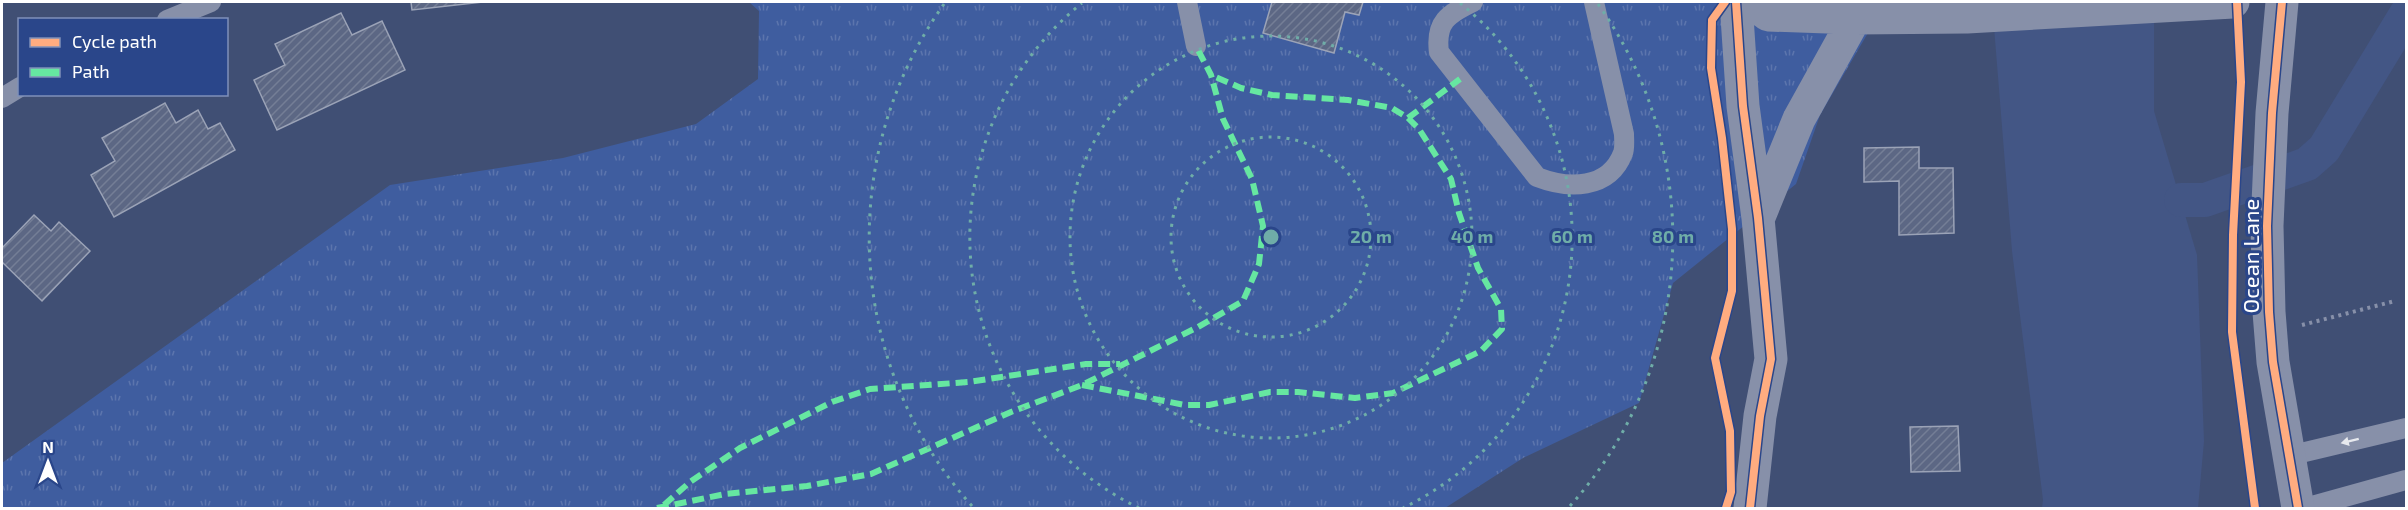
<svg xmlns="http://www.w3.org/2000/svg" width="2408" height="510" font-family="'Exo 2',sans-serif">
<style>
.grass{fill:url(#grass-tufts)}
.water{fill:#435685}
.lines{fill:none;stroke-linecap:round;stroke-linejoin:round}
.canal{stroke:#435685;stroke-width:34}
.building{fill:url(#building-hatch);stroke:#9ba3b7;stroke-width:1.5}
.path{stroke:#8790a9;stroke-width:4;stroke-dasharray:3 4.5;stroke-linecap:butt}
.service{stroke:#8790a9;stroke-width:20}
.minor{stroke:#8790a9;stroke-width:33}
.quiet{stroke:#66e7a1;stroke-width:6;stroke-dasharray:12 6;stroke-linecap:butt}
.cycleway-casing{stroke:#2a468a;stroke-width:11}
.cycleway{stroke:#ffac80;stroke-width:8}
.oneway{fill:#e7e9ee}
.ring{fill:none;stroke:#6fada8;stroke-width:3;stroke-dasharray:3 6}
.labels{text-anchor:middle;stroke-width:6;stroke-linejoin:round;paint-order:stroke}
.street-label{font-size:22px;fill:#fff;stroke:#2a468a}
.centre{fill:#6fada8;stroke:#2a468a;stroke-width:3}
.ring-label{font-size:18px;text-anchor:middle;font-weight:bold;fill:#6fada8;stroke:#2a468a;stroke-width:6;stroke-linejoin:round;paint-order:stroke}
</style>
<defs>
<pattern id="grass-tufts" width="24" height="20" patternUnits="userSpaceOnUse" patternTransform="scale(1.5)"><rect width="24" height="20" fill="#3f5d9f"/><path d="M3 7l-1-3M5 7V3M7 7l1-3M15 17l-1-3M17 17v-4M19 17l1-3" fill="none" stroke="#5c75ad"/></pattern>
<pattern id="building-hatch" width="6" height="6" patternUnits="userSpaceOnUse" patternTransform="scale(1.5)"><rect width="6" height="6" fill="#5c6784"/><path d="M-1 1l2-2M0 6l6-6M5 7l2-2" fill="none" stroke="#747e96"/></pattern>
</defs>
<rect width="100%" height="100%" fill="#404f74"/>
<path class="grass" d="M749 2H1886L1820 115 1796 184 1673 283 1639 403 1523 458 1445 508H2V463L390 185 563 158 696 124 758 79 759 11Z"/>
<path class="water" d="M1992 2H2154V111L2197 255 2204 441 2198 508H2042L2043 500 2012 251Z"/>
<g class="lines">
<path class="canal" d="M2181 200H2205L2307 164 2324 149 2406 14"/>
</g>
<path class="building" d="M411 2H483L412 10Z
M1272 2H1363L1359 15 1345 12 1334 53 1263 33Z
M341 13 352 35 382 21 405 70 277 130 254 80 285 65 275 44Z
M165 103 176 123 198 110 208 129 220 123 235 150 114 217 91 175 115 161 102 138Z
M1919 147V168H1953L1954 233 1899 235V181L1864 182V148Z
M34 215 51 231 59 222 90 251 42 301 2 262V248Z
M1958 426 1960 471 1911 472 1910 427Z"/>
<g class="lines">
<path class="path" d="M2302 325 2395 301"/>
<path class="service" d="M1187 2 1196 46
M1473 2C1448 14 1435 22 1439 52L1537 177C1568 189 1609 190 1623 153 1625 148 1624 139 1624 134L1594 2
M167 20 211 2
M2 98 20 87
M2288 456 2406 428
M2305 508 2406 480"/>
<path class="minor" d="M1736 2 1743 106 1758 218 1771 359 1760 416 1750 508
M1751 2 1768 15 1855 18 1967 17 2233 2
M2282 2 2272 113 2267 226 2269 312 2273 362 2298 508
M1759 217 1799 119 1855 18"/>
<path class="quiet" d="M1408 118 1460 79
M1082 385 1185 405H1209L1270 392H1298L1355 398 1393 393 1481 351 1502 329 1501 309 1478 268 1459 213 1451 179 1419 129 1408 118 1392 108 1348 100 1272 95 1241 88 1211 75
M664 505 690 482 740 448 832 402 870 389 969 382 1086 364H1120
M657 508 725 494 807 486 871 474 1011 412 1082 385 1198 327 1243 301 1259 264 1263 226 1252 179 1223 119 1211 75 1196 46"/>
<g class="cycleway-casing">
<path id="cycleway" d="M1725 2 1712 20 1711 68 1722 138 1732 229V291L1715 358 1730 431 1731 492 1726 508
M1736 2 1743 106 1758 218 1771 359 1760 416 1750 508
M2237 2 2241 82 2233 235 2232 332 2255 508
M2282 2 2272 113 2267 226 2269 312 2273 362 2298 508"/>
</g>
<use href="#cycleway" class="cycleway"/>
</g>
<defs><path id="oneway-solid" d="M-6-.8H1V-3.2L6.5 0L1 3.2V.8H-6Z" transform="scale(1.5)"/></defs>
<use class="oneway" href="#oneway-solid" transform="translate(2350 441) rotate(166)"/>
<g class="ring">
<circle cx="1271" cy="237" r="100"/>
<circle cx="1271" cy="237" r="201"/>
<path d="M1139 508A301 301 0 0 1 1082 3M1460 3A301 301 0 0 1 1403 508"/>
<path d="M972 506A402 402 0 0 1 944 4M1598 4A402 402 0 0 1 1570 506"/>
</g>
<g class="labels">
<g class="street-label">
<text transform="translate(2251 256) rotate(-90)" y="8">Ocean Lane</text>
</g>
</g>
<circle cx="1271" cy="237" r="9" class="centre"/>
<g class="ring-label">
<text x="1371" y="243">20 m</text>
<text x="1472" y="243">40 m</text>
<text x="1572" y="243">60 m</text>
<text x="1673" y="243">80 m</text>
</g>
<rect width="2408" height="510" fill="none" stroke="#ffffff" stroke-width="6"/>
<rect x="18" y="18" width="210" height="78" fill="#2a468a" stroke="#7f90b9" stroke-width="1.5"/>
<rect x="30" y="38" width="30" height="9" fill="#ffac80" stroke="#7f90b9" stroke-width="1.5"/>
<text x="72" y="48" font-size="18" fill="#ffffff">Cycle path</text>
<rect x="30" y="68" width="30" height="9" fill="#66e7a1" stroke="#7f90b9" stroke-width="1.5"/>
<text x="72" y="78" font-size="18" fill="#ffffff">Path</text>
<g transform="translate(48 462)" stroke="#2a468a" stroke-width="4.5" paint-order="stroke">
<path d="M0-4.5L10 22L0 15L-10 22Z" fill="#ffffff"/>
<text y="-9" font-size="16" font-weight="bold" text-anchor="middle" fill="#ffffff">N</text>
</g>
</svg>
